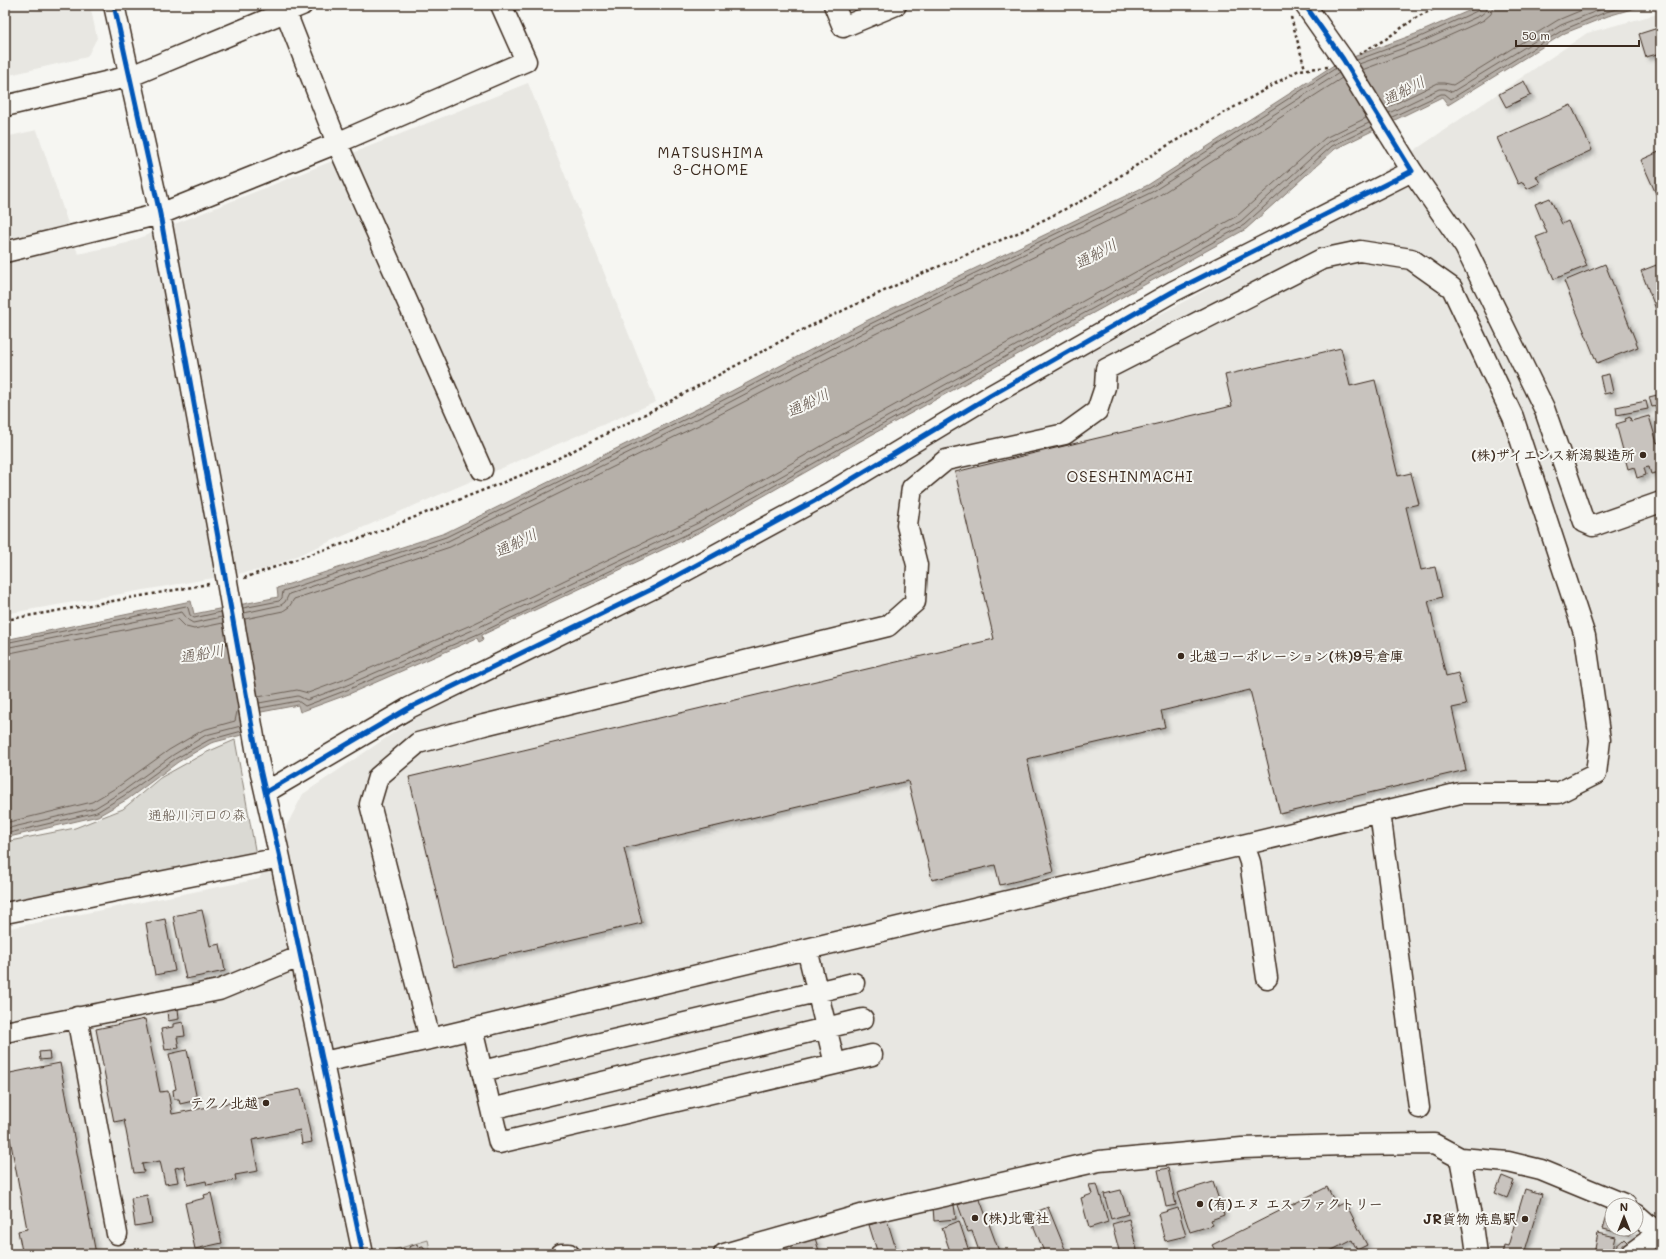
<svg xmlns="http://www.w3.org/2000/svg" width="1666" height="1259" font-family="Mali,'Klee One',sans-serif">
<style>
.built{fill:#e8e7e2;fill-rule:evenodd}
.green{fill:#dad9d3;stroke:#8a8278}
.water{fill:#b6b0a9;stroke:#857a71}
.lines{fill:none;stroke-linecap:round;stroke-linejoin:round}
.shore{stroke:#6c6056;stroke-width:1}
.building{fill:#c8c3be;stroke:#3b2a1e;filter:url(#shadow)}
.minor-casing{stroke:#3b2a1e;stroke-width:23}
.path{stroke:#3b2a1e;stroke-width:2.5;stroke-dasharray:3 3;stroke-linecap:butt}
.minor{stroke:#f6f6f2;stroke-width:20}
.minor-bridge-casing{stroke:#3b2a1e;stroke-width:23;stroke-linecap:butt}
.minor-bridge{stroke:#f6f6f2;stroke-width:20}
.cycleway-casing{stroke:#f6f6f2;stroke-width:8}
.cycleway{stroke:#0057b8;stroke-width:5}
.poi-dot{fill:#3b2a1e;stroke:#f6f6f2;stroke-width:1.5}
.labels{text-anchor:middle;stroke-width:4;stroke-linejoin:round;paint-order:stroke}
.poi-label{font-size:14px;font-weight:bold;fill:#3b2a1e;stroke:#f6f6f2;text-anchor:end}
.park-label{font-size:14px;fill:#63564b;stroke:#f6f6f2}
.water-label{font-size:15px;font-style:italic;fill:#605248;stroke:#f6f6f2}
.neighbourhood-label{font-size:15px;letter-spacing:1px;fill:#3b2a1e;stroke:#f6f6f2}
</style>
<defs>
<filter id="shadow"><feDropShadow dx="3.5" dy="3.5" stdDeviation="2" flood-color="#0004"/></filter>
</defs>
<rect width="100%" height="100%" fill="#f6f6f2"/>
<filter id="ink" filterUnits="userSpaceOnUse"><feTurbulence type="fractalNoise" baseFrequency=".025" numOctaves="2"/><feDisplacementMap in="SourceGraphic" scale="8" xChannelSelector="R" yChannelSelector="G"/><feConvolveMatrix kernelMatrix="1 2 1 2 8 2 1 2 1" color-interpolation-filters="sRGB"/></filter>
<g filter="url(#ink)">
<path class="built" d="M5 5H90L97 38 87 57 5 76Z
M1402 5H1435L1414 14Z
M1661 13V1254H5V929L259 879 303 794 457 690 776 533 1010 395 1224 280 1587 33ZM1612 1205H1636V1229H1612Z
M528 83 656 402 266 569 5 614V137L37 130 78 254 127 243Z"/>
<path class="green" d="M235 740 256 855 5 907V842L75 828 123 809 160 778 205 753Z
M428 1240 431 1254H380Z"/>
<path class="water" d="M1482 5H1645L1608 16 1565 33 1448 105 1442 97 1335 149 1246 229 862 440 702 531 482 635 483 640 479 642 477 638 349 694 300 712 298 705 251 714 253 732 211 743 178 762 128 799 98 816 5 838V640L191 601 194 614 278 597 277 588 445 533 703 406 866 321 1148 185 1337 63 1418 33Z"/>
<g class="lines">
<path class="shore" d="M1357 60 1420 37 1479 10 1482 5
M1359 64 1421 42 1481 15 1486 11 1487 5
M1362 70 1424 47 1484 20 1491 14 1493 5
M1386 108 1438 83H1444L1453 85 1558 20 1594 5
M1389 113 1439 89H1445L1452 92 1561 25 1612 5
M1392 117 1441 94H1445L1451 99 1563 30 1606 12 1631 5
M243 608 279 601 282 598 283 591 446 537 704 410 868 325 1150 188 1336 68
M244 613 281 605 285 602 289 594 448 541 707 414 870 329 1152 192 1339 73
M245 619 283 611 289 607 294 599 450 547 709 420 873 335 1155 198 1342 78
M5 643 186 606 188 608 190 615 194 618 221 612
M5 648 182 612 188 620 193 623 222 617
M5 654 178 619 186 627 194 629 223 623
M258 697 297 690 308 693 343 680 473 624 695 518 855 427 1237 216 1325 138 1366 118
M259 703 298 696 307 700 345 686 475 629 698 523 858 433 1241 221 1329 142 1369 123
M260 708 298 701 305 706 347 690 478 634 700 528 860 437 1244 225 1332 146 1372 127
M5 823 92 802 119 786 169 750 203 730 235 721 238 707
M5 829 95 808 123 791 173 755 206 735 241 726
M5 834 97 812 125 795 175 759 209 740 242 731"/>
</g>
<path class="building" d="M1661 27V53L1646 57 1639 34Z
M1524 81 1531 95 1506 107 1499 94Z
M1571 105 1592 150 1536 176 1540 183 1527 189 1523 182 1518 184 1497 138Z
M1661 151V205L1641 160Z
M1550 198 1562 224 1568 221 1587 266 1554 279 1536 237 1547 233 1535 204Z
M1605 264 1638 347 1597 363 1564 281Z
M1659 264 1661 269V322L1641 271Z
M1341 348 1350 386 1375 380 1398 476 1411 473 1419 504 1406 507 1421 570 1435 567 1442 597 1428 601 1446 676 1458 673 1466 705 1452 708 1466 770 1280 814 1250 690 1161 711 1165 727 1027 759 1054 872 1000 885 995 865 932 880 908 781 624 848 642 923 454 967 409 777 994 639 955 472 1232 406 1225 375Z
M1609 374 1613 392 1604 394 1600 376Z
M1659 386H1661V405L1652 407 1649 397 1661 394Z
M1646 401 1648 409 1617 415 1616 407Z
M1649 416 1657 443 1661 441V468H1659L1660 472 1651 474 1649 467 1644 468 1646 475 1637 478 1634 467 1628 469 1616 424 1626 421 1625 419 1630 417 1631 421Z
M202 910 210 946 220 944 225 971 186 979 173 916Z
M165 919 175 971 155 975 146 923Z
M178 1008 179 1019 168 1021 167 1010Z
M145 1019 160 1092 168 1091 172 1114 301 1089 312 1142 302 1144 300 1130 252 1140 258 1171 235 1175 236 1180 207 1185 206 1181 188 1185 184 1166 175 1168 178 1182 165 1184 160 1161 142 1164 144 1172 134 1173 124 1120 114 1122 96 1029Z
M183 1022 185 1036 177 1037 179 1048 165 1050 161 1029 173 1027V1024Z
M187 1050 197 1100 180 1104 179 1099H174L173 1090 176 1089 169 1054Z
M49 1051 50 1059 40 1060 39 1052Z
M60 1063 96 1254H30L29 1250 22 1251 18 1231 27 1229 5 1112V1074Z
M1168 1168 1176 1205 1166 1207 1158 1170Z
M1502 1176 1514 1181 1507 1198 1495 1193Z
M1213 1182 1224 1215 1211 1220 1213 1225 1190 1232 1177 1193Z
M1097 1184 1108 1222 1089 1228 1081 1198 1092 1194 1089 1185Z
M1327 1187 1337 1206 1345 1202 1367 1245 1357 1250 1352 1240 1324 1254H1217L1212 1245Z
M1525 1189 1542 1194 1524 1254H1502L1504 1245 1508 1246Z
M1121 1190 1128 1214 1111 1219 1104 1194Z
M211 1193 222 1243 195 1249 185 1203 205 1198 204 1195Z
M147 1195 152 1223 135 1226 131 1198Z
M979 1197 1000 1254H980L972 1231 968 1232 958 1205Z
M954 1205 956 1219 934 1221 933 1207Z
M1048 1207 1067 1254H1045L1029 1215Z
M1178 1208 1186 1236 1165 1241 1158 1214Z
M1607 1215 1612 1217V1229H1631L1629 1235 1603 1229Z
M1129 1219 1138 1254H1120L1112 1224Z
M887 1220 896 1249 878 1254 869 1225Z
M959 1221 970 1254H951L942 1228Z
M1598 1233 1616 1237 1613 1249 1609 1248 1608 1254H1594Z
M815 1238 820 1254H783L781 1249Z
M1624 1239 1629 1244 1620 1254H1616L1612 1250Z
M417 1244 418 1247 423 1246 426 1254H397L401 1253 400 1250 404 1248 406 1253 410 1251 409 1247Z"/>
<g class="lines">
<g class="minor-casing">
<path id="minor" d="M114 5 160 214 222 553
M283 5 337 143 482 470
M834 5 843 27 896 5
M1305 5 1343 59
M5 106 131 76 302 5
M1412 171 1465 247 1544 408 1584 522 1593 526 1661 502
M1360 251 1411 259 1452 288 1513 417 1585 636 1600 740 1596 774 1558 793H1460L430 1039 370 804 378 777 418 743 484 725 888 626 915 602 917 565 907 525 912 488 946 460 1065 434 1097 411 1105 387 1106 369 1322 259Z
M5 252 160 214 337 143 526 61 501 5
M258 760 280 858 363 1254
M266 792 409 708 656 587 829 493 990 396 1174 291 1412 171 1389 134
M1380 812 1419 1108
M1244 845 1250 862 1267 978
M5 913 280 858
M77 1017 117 1234
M472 1029 499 1143 835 1064 807 949
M5 1032 219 990 301 956
M323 1062 430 1039
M835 1064 872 1055
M482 1071 854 983
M491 1109 863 1019
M1460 1158 1474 1232 1477 1254
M1636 1214 1661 1236
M561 1254H569
M724 1254 861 1215 1099 1161 1242 1148 1346 1145 1434 1144 1460 1158 1508 1162 1541 1170 1626 1205
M1630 1254 1648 1241 1654 1230"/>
</g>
<path class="path" d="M1291 17 1305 69
M1359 54 1386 39 1417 17 1442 5
M244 578 320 551 362 538 537 469 663 405 796 333 907 280 1022 231 1085 199 1163 148 1299 70 1328 67
M5 620 209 584"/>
<use href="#minor" class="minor"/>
<g class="minor-bridge-casing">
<path id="minor-bridge" d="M1343 59 1389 134
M222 553 258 760"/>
</g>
<use href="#minor-bridge" class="minor-bridge"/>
<g class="cycleway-casing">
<path id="cycleway" d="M114 5 160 214 258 760 280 858 363 1254
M266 792 409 708 656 587 829 493 990 396 1174 291 1412 171 1343 59 1305 5"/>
</g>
<use href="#cycleway" class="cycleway"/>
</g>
</g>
<g class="poi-dot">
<circle cx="1643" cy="455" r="4"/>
<circle cx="1181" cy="656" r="4"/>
<circle cx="266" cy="1103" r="4"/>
<circle cx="1200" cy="1204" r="4"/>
<circle cx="975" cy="1218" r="4"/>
<circle cx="1525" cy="1219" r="4"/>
</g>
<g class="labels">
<g class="poi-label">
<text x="1635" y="460">(株)ザイエンス新潟製造所</text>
<text x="1189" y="661" text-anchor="start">北越コーポレーション(株)9号倉庫</text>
<text x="258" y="1108">テクノ北越</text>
<text x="1208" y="1209" text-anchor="start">(有)エヌ エス ファクトリー</text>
<text x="983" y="1223" text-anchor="start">(株)北電社</text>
<text x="1517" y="1224">JR貨物 焼島駅</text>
</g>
<g class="park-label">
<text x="197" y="820">通船川河口の森</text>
</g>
<g class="water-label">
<text transform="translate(1404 91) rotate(-27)" y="5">通船川</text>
<text transform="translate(1096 254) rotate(-28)" y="5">通船川</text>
<text transform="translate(808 403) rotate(-26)" y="5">通船川</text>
<text transform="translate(516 543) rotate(-26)" y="5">通船川</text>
<text transform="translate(202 654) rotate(-10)" y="5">通船川</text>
</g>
<g class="neighbourhood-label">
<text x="711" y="158">MATSUSHIMA<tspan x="711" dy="17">3-CHOME</tspan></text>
<text x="1130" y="482">OSESHINMACHI</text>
</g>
</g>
<rect width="1666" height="1259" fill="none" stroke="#f6f6f2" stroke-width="20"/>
<rect x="10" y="10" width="1646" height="1239" fill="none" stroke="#3b2a1e" stroke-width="1.5" filter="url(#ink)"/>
<g transform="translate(1624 1217)"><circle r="19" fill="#f6f6f2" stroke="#aba49d"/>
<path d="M0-3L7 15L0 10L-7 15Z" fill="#3b2a1e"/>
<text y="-6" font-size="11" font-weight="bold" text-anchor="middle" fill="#3b2a1e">N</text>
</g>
<path d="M1516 40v6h123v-6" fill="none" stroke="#3b2a1e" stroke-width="2"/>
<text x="1522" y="40" font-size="12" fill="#3b2a1e" stroke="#f6f6f2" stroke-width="3" paint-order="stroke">50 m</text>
</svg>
